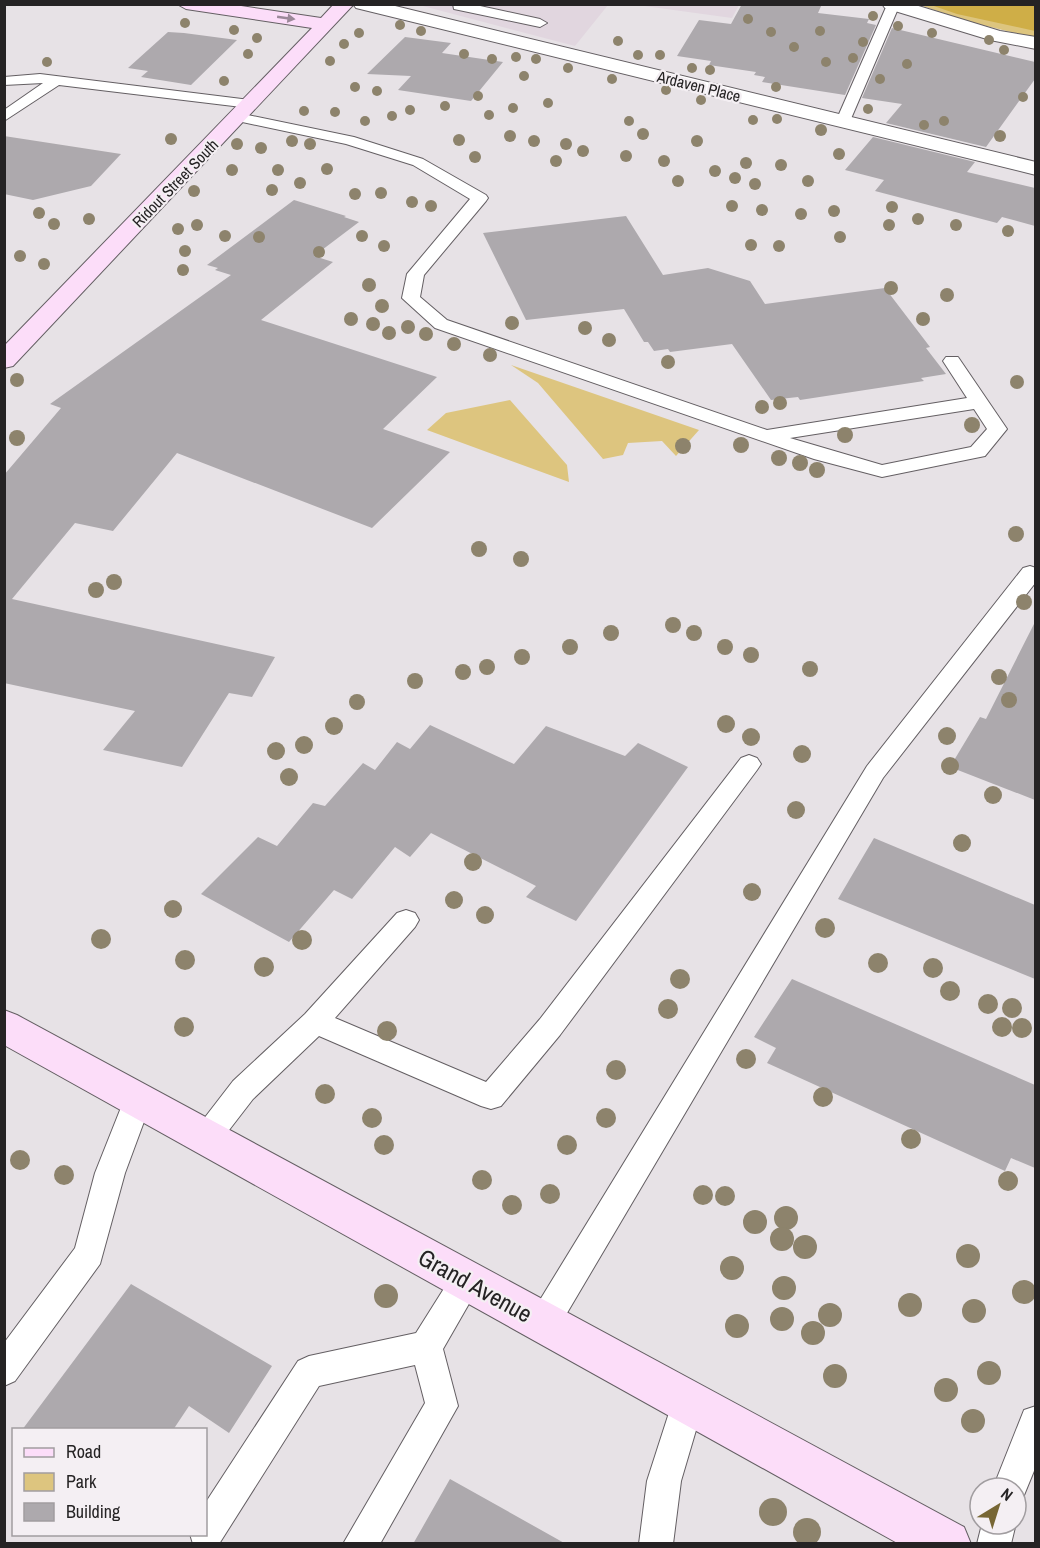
<svg xmlns="http://www.w3.org/2000/svg" width="1040" height="1548" font-family="'Archivo Narrow',sans-serif">
<style>
.built{fill:#e1d6df}
.green{fill:#ddc57f}
.forest{fill:#cfae47}
.building{fill:#ada9ad}
.lines{fill:none;stroke-linecap:round;stroke-linejoin:round}
.lane-casing{stroke:#645f63;stroke-width:2}
.street-casing{stroke:#645f63;stroke-width:2}
.secondary-casing{stroke:#645f63;stroke-width:2}
.lane{fill:#fff;fill-rule:evenodd}
.street{fill:#fff;fill-rule:evenodd}
.secondary{fill:#fcddf9;fill-rule:evenodd}
.tree{fill:#8d836c}
.oneway{fill:#9b8999}
.labels{text-anchor:middle;stroke-width:4.5;stroke-linejoin:round;paint-order:stroke}
.far-street-label{font-size:16px;fill:#252324;stroke:#f4eff3}
.near-street-label{font-size:24px;fill:#252324;stroke:#f4eff3}
</style>
<rect width="100%" height="100%" fill="#e7e2e6"/>
<path class="built" d="M419 5H608L575 46Z
M637 5H739L732 18Z"/>
<path class="green" d="M920 5H1035V38L970 22Z
M511 365 699 430 676 456 662 441 628 443 623 455 603 459 538 383Z
M510 400 567 465 569 482 427 430 446 413Z"/>
<path class="forest" d="M931 5H1035V31L957 14Z"/>
<path class="building" d="M742 4H822L818 13 869 19 867 23 876 25 845 95 762 82 765 77 754 75 756 72 709 65 711 61 677 56 699 20 731 24Z
M892 28 1035 62V79L986 147 886 123 902 104 862 98Z
M168 32 184 33 237 40 191 85 141 77 148 71 128 68Z
M405 37 451 43 442 53 503 62 471 101 398 90 411 76 367 74Z
M4 136 121 154 91 186 33 200 4 194Z
M873 137 975 162 967 172 1035 188V226L1002 217 997 223 875 191 884 180 845 170Z
M294 200 346 216 344 217 359 222 314 256 333 262 261 320 437 377 383 429 450 452 372 528 177 453 113 531 75 523 12 599 275 657 252 697 229 693 182 767 103 750 135 711 4 683V475L61 408 50 404 231 275 215 270 218 268 207 265Z
M626 216 663 275 708 268 750 281 765 304 885 288 930 347 926 348 946 374 921 378 924 381 800 400 798 397 771 400 732 344 670 352 668 349 654 351 648 342H644L624 309 526 320 483 233Z
M1035 622V800L950 767 980 717 986 719Z
M430 725 514 764 546 726 625 756 638 743 688 767 576 921 526 897 536 886 431 833 410 857 395 847 352 899 334 890 289 942 201 894 258 837 277 846 313 803 325 806 363 763 375 770 397 742 410 749Z
M874 838 1035 905V979L838 899Z
M792 979 1035 1085V1168L1011 1158 1005 1171 767 1063 776 1048 754 1037Z
M131 1284 272 1366 229 1433 189 1406 173 1430H22Z
M450 1479 566 1544H413Z"/>
<g class="lines">
<g class="lane-casing">
<path id="lane" d="M453 4H471L540 19 547 23 540 27 454 9Z
M900 4 850 121 843 125 838 124 836 121 887 5Z
M40 74 250 100 257 104 250 108 59 85 4 121V110L43 83 4 85V77Z
M238 113 354 137 423 159 486 195 488 198 486 201 424 275 420 297 447 320 767 430 967 398 943 361 946 357H958L1007 429 985 456 882 477 814 459 435 328 402 298 407 274 470 199 413 165 346 144 233 120 231 117 233 114ZM974 409 987 429 971 447 882 465 790 438Z
M1030 566 1036 568V582L883 778 554 1335 543 1339 532 1335 527 1324 532 1313 867 766 1023 568Z
M749 755 757 758 761 764 757 770 560 1035 501 1106 491 1109 481 1106 319 1036 253 1099 216 1147 206 1151 196 1147 191 1138 196 1129 233 1081 305 1014 397 913 406 910 415 913 419 920 415 927 335 1018 486 1082 540 1019 741 758Z
M138 1088 148 1091 152 1100 125 1173 100 1264 15 1381 4 1386V1343L75 1248 95 1173 124 1100 128 1091Z
M466 1266 477 1271 482 1281 443 1349 458 1406 380 1544H343L425 1403 415 1365 319 1386 219 1544H193L190 1534H206V1502L298 1361 309 1356 416 1333 455 1271Z
M688 1387 700 1391 704 1403 681 1481 673 1544H639L647 1481 676 1391Z
M1036 1406V1466L1022 1500 1016 1502V1488H993L1024 1410Z
M982 1524 1016 1523 1011 1544H977Z"/>
</g>
<g class="street-casing">
<path id="street" d="M353 4H387L1036 162V175L356 8Z
M882 4H912L1000 31 1036 37V49L990 40 885 8Z"/>
</g>
<g class="secondary-casing">
<path id="secondary" d="M177 4H228L321 18 334 4H354L13 366 4 368V346L312 28 186 9Z
M4 1010 17 1015 964 1527 971 1544H899L4 1045Z"/>
</g>
<use href="#lane" class="lane"/>
<use href="#street" class="street"/>
<use href="#secondary" class="secondary"/>
</g>
<g class="tree">
<circle cx="873" cy="16" r="5"/>
<circle cx="748" cy="19" r="5"/>
<circle cx="185" cy="23" r="5"/>
<circle cx="400" cy="25" r="5"/>
<circle cx="898" cy="26" r="5"/>
<circle cx="234" cy="30" r="5"/>
<circle cx="421" cy="31" r="5"/>
<circle cx="820" cy="31" r="5"/>
<circle cx="771" cy="32" r="5"/>
<circle cx="359" cy="33" r="5"/>
<circle cx="932" cy="33" r="5"/>
<circle cx="257" cy="38" r="5"/>
<circle cx="989" cy="40" r="5"/>
<circle cx="618" cy="41" r="5"/>
<circle cx="863" cy="42" r="5"/>
<circle cx="344" cy="44" r="5"/>
<circle cx="794" cy="47" r="5"/>
<circle cx="1004" cy="50" r="5"/>
<circle cx="248" cy="54" r="5"/>
<circle cx="464" cy="54" r="5"/>
<circle cx="638" cy="55" r="5"/>
<circle cx="660" cy="55" r="5"/>
<circle cx="516" cy="57" r="5"/>
<circle cx="853" cy="58" r="5"/>
<circle cx="492" cy="59" r="5"/>
<circle cx="536" cy="59" r="5"/>
<circle cx="330" cy="61" r="5"/>
<circle cx="47" cy="62" r="5"/>
<circle cx="826" cy="62" r="5"/>
<circle cx="907" cy="64" r="5"/>
<circle cx="568" cy="68" r="5"/>
<circle cx="692" cy="68" r="5"/>
<circle cx="710" cy="70" r="5"/>
<circle cx="524" cy="76" r="5"/>
<circle cx="612" cy="79" r="5"/>
<circle cx="880" cy="79" r="5"/>
<circle cx="224" cy="81" r="5"/>
<circle cx="355" cy="87" r="5"/>
<circle cx="776" cy="87" r="5"/>
<circle cx="666" cy="90" r="5"/>
<circle cx="377" cy="91" r="5"/>
<circle cx="478" cy="96" r="5"/>
<circle cx="1023" cy="97" r="5"/>
<circle cx="701" cy="100" r="5"/>
<circle cx="548" cy="103" r="5"/>
<circle cx="445" cy="106" r="5"/>
<circle cx="513" cy="108" r="5"/>
<circle cx="868" cy="109" r="5"/>
<circle cx="410" cy="110" r="5"/>
<circle cx="304" cy="111" r="5"/>
<circle cx="335" cy="112" r="5"/>
<circle cx="489" cy="115" r="5"/>
<circle cx="392" cy="116" r="5"/>
<circle cx="777" cy="119" r="5"/>
<circle cx="753" cy="120" r="5"/>
<circle cx="365" cy="121" r="5"/>
<circle cx="629" cy="121" r="5"/>
<circle cx="944" cy="121" r="5"/>
<circle cx="924" cy="125" r="5"/>
<circle cx="821" cy="130" r="6"/>
<circle cx="643" cy="134" r="6"/>
<circle cx="510" cy="136" r="6"/>
<circle cx="1000" cy="136" r="6"/>
<circle cx="171" cy="139" r="6"/>
<circle cx="459" cy="140" r="6"/>
<circle cx="292" cy="141" r="6"/>
<circle cx="534" cy="141" r="6"/>
<circle cx="697" cy="141" r="6"/>
<circle cx="237" cy="144" r="6"/>
<circle cx="310" cy="144" r="6"/>
<circle cx="566" cy="144" r="6"/>
<circle cx="261" cy="148" r="6"/>
<circle cx="583" cy="151" r="6"/>
<circle cx="839" cy="154" r="6"/>
<circle cx="626" cy="156" r="6"/>
<circle cx="475" cy="157" r="6"/>
<circle cx="556" cy="161" r="6"/>
<circle cx="664" cy="161" r="6"/>
<circle cx="746" cy="163" r="6"/>
<circle cx="781" cy="165" r="6"/>
<circle cx="327" cy="169" r="6"/>
<circle cx="232" cy="170" r="6"/>
<circle cx="278" cy="170" r="6"/>
<circle cx="715" cy="171" r="6"/>
<circle cx="735" cy="178" r="6"/>
<circle cx="678" cy="181" r="6"/>
<circle cx="808" cy="181" r="6"/>
<circle cx="300" cy="183" r="6"/>
<circle cx="755" cy="184" r="6"/>
<circle cx="272" cy="190" r="6"/>
<circle cx="194" cy="191" r="6"/>
<circle cx="381" cy="193" r="6"/>
<circle cx="355" cy="194" r="6"/>
<circle cx="412" cy="202" r="6"/>
<circle cx="431" cy="206" r="6"/>
<circle cx="732" cy="206" r="6"/>
<circle cx="892" cy="207" r="6"/>
<circle cx="762" cy="210" r="6"/>
<circle cx="834" cy="211" r="6"/>
<circle cx="39" cy="213" r="6"/>
<circle cx="801" cy="214" r="6"/>
<circle cx="89" cy="219" r="6"/>
<circle cx="918" cy="219" r="6"/>
<circle cx="54" cy="224" r="6"/>
<circle cx="197" cy="225" r="6"/>
<circle cx="889" cy="225" r="6"/>
<circle cx="956" cy="225" r="6"/>
<circle cx="178" cy="229" r="6"/>
<circle cx="1008" cy="231" r="6"/>
<circle cx="225" cy="236" r="6"/>
<circle cx="362" cy="236" r="6"/>
<circle cx="259" cy="237" r="6"/>
<circle cx="840" cy="237" r="6"/>
<circle cx="751" cy="245" r="6"/>
<circle cx="384" cy="246" r="6"/>
<circle cx="779" cy="246" r="6"/>
<circle cx="185" cy="251" r="6"/>
<circle cx="319" cy="252" r="6"/>
<circle cx="20" cy="256" r="6"/>
<circle cx="44" cy="264" r="6"/>
<circle cx="183" cy="270" r="6"/>
<circle cx="369" cy="285" r="7"/>
<circle cx="891" cy="288" r="7"/>
<circle cx="947" cy="295" r="7"/>
<circle cx="382" cy="306" r="7"/>
<circle cx="351" cy="319" r="7"/>
<circle cx="923" cy="319" r="7"/>
<circle cx="512" cy="323" r="7"/>
<circle cx="373" cy="324" r="7"/>
<circle cx="408" cy="327" r="7"/>
<circle cx="585" cy="328" r="7"/>
<circle cx="389" cy="333" r="7"/>
<circle cx="426" cy="334" r="7"/>
<circle cx="609" cy="340" r="7"/>
<circle cx="454" cy="344" r="7"/>
<circle cx="490" cy="355" r="7"/>
<circle cx="668" cy="362" r="7"/>
<circle cx="17" cy="380" r="7"/>
<circle cx="1017" cy="382" r="7"/>
<circle cx="780" cy="403" r="7"/>
<circle cx="762" cy="407" r="7"/>
<circle cx="972" cy="425" r="8"/>
<circle cx="845" cy="435" r="8"/>
<circle cx="17" cy="438" r="8"/>
<circle cx="741" cy="445" r="8"/>
<circle cx="683" cy="446" r="8"/>
<circle cx="779" cy="458" r="8"/>
<circle cx="800" cy="463" r="8"/>
<circle cx="817" cy="470" r="8"/>
<circle cx="1016" cy="534" r="8"/>
<circle cx="479" cy="549" r="8"/>
<circle cx="521" cy="559" r="8"/>
<circle cx="114" cy="582" r="8"/>
<circle cx="96" cy="590" r="8"/>
<circle cx="1024" cy="602" r="8"/>
<circle cx="673" cy="625" r="8"/>
<circle cx="611" cy="633" r="8"/>
<circle cx="694" cy="633" r="8"/>
<circle cx="570" cy="647" r="8"/>
<circle cx="725" cy="647" r="8"/>
<circle cx="751" cy="655" r="8"/>
<circle cx="522" cy="657" r="8"/>
<circle cx="487" cy="667" r="8"/>
<circle cx="810" cy="669" r="8"/>
<circle cx="463" cy="672" r="8"/>
<circle cx="999" cy="677" r="8"/>
<circle cx="415" cy="681" r="8"/>
<circle cx="1009" cy="700" r="8"/>
<circle cx="357" cy="702" r="8"/>
<circle cx="726" cy="724" r="9"/>
<circle cx="334" cy="726" r="9"/>
<circle cx="947" cy="736" r="9"/>
<circle cx="751" cy="737" r="9"/>
<circle cx="304" cy="745" r="9"/>
<circle cx="276" cy="751" r="9"/>
<circle cx="802" cy="754" r="9"/>
<circle cx="950" cy="766" r="9"/>
<circle cx="289" cy="777" r="9"/>
<circle cx="993" cy="795" r="9"/>
<circle cx="796" cy="810" r="9"/>
<circle cx="962" cy="843" r="9"/>
<circle cx="473" cy="862" r="9"/>
<circle cx="752" cy="892" r="9"/>
<circle cx="454" cy="900" r="9"/>
<circle cx="173" cy="909" r="9"/>
<circle cx="485" cy="915" r="9"/>
<circle cx="825" cy="928" r="10"/>
<circle cx="101" cy="939" r="10"/>
<circle cx="302" cy="940" r="10"/>
<circle cx="185" cy="960" r="10"/>
<circle cx="878" cy="963" r="10"/>
<circle cx="264" cy="967" r="10"/>
<circle cx="933" cy="968" r="10"/>
<circle cx="680" cy="979" r="10"/>
<circle cx="950" cy="991" r="10"/>
<circle cx="988" cy="1004" r="10"/>
<circle cx="1012" cy="1008" r="10"/>
<circle cx="668" cy="1009" r="10"/>
<circle cx="184" cy="1027" r="10"/>
<circle cx="1002" cy="1027" r="10"/>
<circle cx="1022" cy="1028" r="10"/>
<circle cx="387" cy="1031" r="10"/>
<circle cx="746" cy="1059" r="10"/>
<circle cx="616" cy="1070" r="10"/>
<circle cx="325" cy="1094" r="10"/>
<circle cx="823" cy="1097" r="10"/>
<circle cx="372" cy="1118" r="10"/>
<circle cx="606" cy="1118" r="10"/>
<circle cx="911" cy="1139" r="10"/>
<circle cx="384" cy="1145" r="10"/>
<circle cx="567" cy="1145" r="10"/>
<circle cx="20" cy="1160" r="10"/>
<circle cx="64" cy="1175" r="10"/>
<circle cx="482" cy="1180" r="10"/>
<circle cx="1008" cy="1181" r="10"/>
<circle cx="550" cy="1194" r="10"/>
<circle cx="703" cy="1195" r="10"/>
<circle cx="725" cy="1196" r="10"/>
<circle cx="512" cy="1205" r="10"/>
<circle cx="786" cy="1218" r="12"/>
<circle cx="755" cy="1222" r="12"/>
<circle cx="782" cy="1239" r="12"/>
<circle cx="805" cy="1247" r="12"/>
<circle cx="968" cy="1256" r="12"/>
<circle cx="732" cy="1268" r="12"/>
<circle cx="784" cy="1288" r="12"/>
<circle cx="1024" cy="1292" r="12"/>
<circle cx="386" cy="1296" r="12"/>
<circle cx="910" cy="1305" r="12"/>
<circle cx="974" cy="1311" r="12"/>
<circle cx="830" cy="1315" r="12"/>
<circle cx="782" cy="1319" r="12"/>
<circle cx="737" cy="1326" r="12"/>
<circle cx="813" cy="1333" r="12"/>
<circle cx="989" cy="1373" r="12"/>
<circle cx="835" cy="1376" r="12"/>
<circle cx="946" cy="1390" r="12"/>
<circle cx="973" cy="1421" r="12"/>
<circle cx="773" cy="1512" r="14"/>
<circle cx="807" cy="1532" r="14"/>
</g>
<defs><path id="oneway-solid" d="M-6-.8H1V-3.2L6.5 0L1 3.2V.8H-6Z" transform="scale(1.5)"/></defs>
<use class="oneway" href="#oneway-solid" transform="translate(286 18) rotate(8)"/>
<g class="labels">
<g class="far-street-label">
<text transform="translate(699 86) rotate(14)" y="6">Ardaven Place</text>
<text transform="translate(175 183) rotate(-46)" y="6">Ridout Street South</text>
</g>
<g class="near-street-label">
<text transform="translate(475 1286) rotate(29)" y="8">Grand Avenue</text>
</g>
</g>
<rect width="1040" height="1548" fill="none" stroke="#252324" stroke-width="12"/>
<rect x="12" y="1428" width="195" height="108" fill="#f4eff3" stroke="#a19da0" stroke-width="1.5"/>
<rect x="24" y="1448" width="30" height="9" fill="#fcddf9" stroke="#a19da0" stroke-width="1.5"/>
<text x="66" y="1458" font-size="18" fill="#252324">Road</text>
<rect x="24" y="1473" width="30" height="18" fill="#ddc57f" stroke="#a19da0" stroke-width="1.5"/>
<text x="66" y="1488" font-size="18" fill="#252324">Park</text>
<rect x="24" y="1503" width="30" height="18" fill="#ada9ad" stroke="#a19da0" stroke-width="1.5"/>
<text x="66" y="1518" font-size="18" fill="#252324">Building</text>
<g transform="translate(998 1506) rotate(38)"><circle r="28" fill="#f4eff3" stroke="#a19da0" stroke-width="1.5"/>
<path d="M0-4.5L10 22L0 15L-10 22Z" fill="#776634"/>
<text y="-9" font-size="16" font-weight="bold" text-anchor="middle" fill="#252324">N</text>
</g>
</svg>
